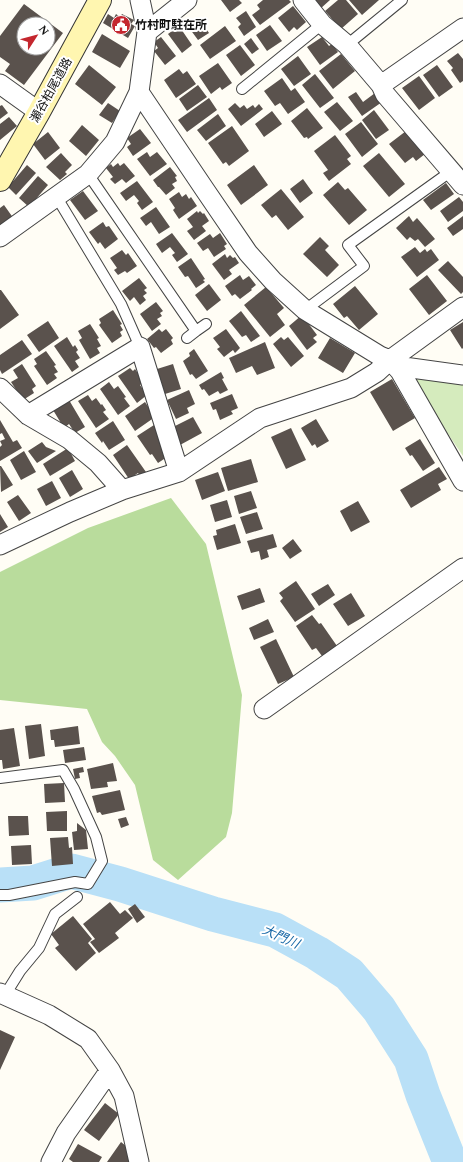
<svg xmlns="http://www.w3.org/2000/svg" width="463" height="1162" font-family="Spectral,'Noto Sans JP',serif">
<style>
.green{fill:#d5ebbd}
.forest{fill:#b9dc9c}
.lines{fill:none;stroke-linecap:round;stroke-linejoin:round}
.river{stroke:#b9e0f7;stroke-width:35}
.building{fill:#5a524d;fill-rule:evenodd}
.service-casing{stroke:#444;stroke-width:12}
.minor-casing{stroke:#444;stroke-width:21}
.secondary-casing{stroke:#333;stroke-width:24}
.service{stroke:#fff;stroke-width:10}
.minor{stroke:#fff;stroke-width:19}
.secondary{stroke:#fff6b0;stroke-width:22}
.labels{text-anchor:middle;stroke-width:4;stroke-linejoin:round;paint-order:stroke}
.poi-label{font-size:12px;font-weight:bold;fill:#111;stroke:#fff;text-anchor:start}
.street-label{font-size:12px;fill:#111;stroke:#fff}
.water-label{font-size:13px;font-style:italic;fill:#1768a6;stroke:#fff}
</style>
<rect width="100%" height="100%" fill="#fffdf5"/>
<path class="green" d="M408 375 463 384V456Z"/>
<path class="forest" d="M171 498 206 544 242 695 232 813 226 837 178 880 153 860 135 785 115 756 102 742 87 709 0 700V572L88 528Z"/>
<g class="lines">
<path class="river" d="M0 885 33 883 71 871 120 884 213 914 275 930 317 953 349 974 379 1009 411 1059 423 1095 450 1162"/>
</g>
<path class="building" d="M221 0H239L242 3 230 12Z
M263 0H289L291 2 260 25 252 15 260 9 257 5Z
M314 0H330L320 9Z
M338 0H346L358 14 341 29 325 11Z
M349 0H379L362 15Z
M24 4 63 33 24 85 5 71 10 64 0 57V36ZM24 24H48V48H24Z
M293 6 306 22 297 30 294 27 289 32 278 18Z
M246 11 256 27 244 36 238 27 241 24 236 18Z
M108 14 114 18 116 14 120 17 122 14 134 20 131 24 135 26 128 38 103 23Z
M198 17 209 33 198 40 187 25Z
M270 25 282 41 267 51 256 35Z
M179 26 192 45 182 53 168 34Z
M225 26 236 41 210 59 200 45Z
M102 34 130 51 120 68 92 52Z
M161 37 176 56 165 65 154 51 158 48 154 42Z
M322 37 329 46 332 44 338 52 320 65 307 47Z
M251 38 259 49 252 54 244 44Z
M240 45 255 65 241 76 226 55Z
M458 53 463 59V81L460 83 451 70 453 68 447 61Z
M341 54 355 71 333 89 319 71Z
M298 56 311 74 294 86 281 69Z
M218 63 232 83 222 90 220 87 211 94 199 76Z
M89 65 116 87 102 105 75 84Z
M437 65 453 87 439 97 423 75Z
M179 69 183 74 187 71 196 84 176 98 164 80Z
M315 74 334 98 320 108 302 85Z
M419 76 435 98 419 110 402 88Z
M282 78 291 91 295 88 305 102 288 114 280 103 275 106 264 91Z
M198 85 207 97 187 111 179 99Z
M356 92 363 102 375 93 382 102 362 116 348 97Z
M209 98 217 110 187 132 178 120Z
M337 102 353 121 340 131 324 112Z
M108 103 120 111 112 123 99 115Z
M235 103 240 108 244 105 247 109 253 105 255 108 259 104 263 109 241 126 228 109Z
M2 105 8 113 0 119V106Z
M307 108 323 128 308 139 307 137 304 138 291 121Z
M374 110 389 130 376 139 362 120Z
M272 111 282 124 264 137 255 124Z
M218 114 226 126 206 141 197 130Z
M9 117 17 126 0 140V124Z
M361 122 378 144 362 157 345 134Z
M82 125 99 140 86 156 69 141Z
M232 126 249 151 229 166 226 162 223 164 208 143Z
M140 129 151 143 133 156 127 147 131 144 127 138Z
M406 131 425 154 416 161 413 157 405 163 389 144Z
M48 132 60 148 45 160 33 144Z
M335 135 351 156 347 159 351 164 329 181 323 173 328 170 314 151Z
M147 152 150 157 157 152 167 164 150 176 137 159Z
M61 153 72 165 65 172 67 174 60 180 46 167Z
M379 153 405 184 389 197 363 166Z
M118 163 120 166 124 163 135 176 126 183 122 179 115 184 110 179 113 177 106 168 111 164 113 167Z
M27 165 36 173 16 195 8 187Z
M254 165 268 185 241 205 227 185Z
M170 167 177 176 175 177 177 181 172 184 175 188 166 195 159 187H158L153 180Z
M38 176 48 185 29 207 19 198Z
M303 179 313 193 300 203 290 189Z
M137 181 153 202 142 210 137 203 139 201 134 195 126 201 120 193Z
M338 182 345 190 348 188 367 210 349 225 323 195Z
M446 183 454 194 431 210 423 200Z
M281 189 304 217 288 230 276 215 272 218 261 205Z
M83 191 98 211 85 220 70 200Z
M179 192 182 197 186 194 189 199 191 197 197 206 179 219 173 210 175 208 169 199Z
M459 197 463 202V211L448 222 440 211Z
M4 205 14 219 0 230V208Z
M156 207 170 227 159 234 151 222 146 226 140 218Z
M197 211 198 213 200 211 203 214 204 213 209 221 202 226 206 231 194 240 187 231 193 227 187 219Z
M409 216 413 222 417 218 435 239 425 247 418 239 415 241 410 237 407 240 396 228Z
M463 216V229L453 236 447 228Z
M103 222 106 227 109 226 118 239 105 249 100 242 98 244 89 232Z
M172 233 188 254 177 262 172 255 175 253 170 247 162 253 156 244Z
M220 233 227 244 224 246 226 249 214 257 208 248 203 251 197 243 210 234 213 238Z
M320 237 329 246 325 250 339 265 327 277 303 254Z
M415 247 420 253 425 249 427 252 431 249 439 260 417 277 401 257Z
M122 250 126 255 128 253 137 266 127 273 125 271 118 275 114 270 117 268 110 258Z
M225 254 227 258 230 255 233 258 235 257 239 263 229 270 232 274 224 280 212 264Z
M191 258 205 279 203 280 205 282 196 288 188 276 185 277 178 267Z
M448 261 463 277V292L461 294 438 270Z
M240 275 243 280 249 276 256 285 251 289 252 290 240 299 235 294 232 296 225 286Z
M427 275 447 301 429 315 409 289Z
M139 278 147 288 144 290 147 293 143 296 146 300 140 305 134 297 130 301 122 291Z
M209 284 221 300 207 311 195 295Z
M355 286 378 314 359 330 347 316 344 318 333 304Z
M266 287 284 308 277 314 285 325 270 337 244 305Z
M0 290H1L19 315 0 329Z
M156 302 163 311 160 313 162 316 157 319 161 324 152 331 140 314Z
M113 310 122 324 120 325 123 330 120 332 122 336 112 343 99 325 101 323 99 319Z
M241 311 260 336 251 342 246 335 242 337 229 321Z
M302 315 317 335 313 338 317 342 307 350 289 326Z
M48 321 59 338 39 352 27 335Z
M463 322V348L462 349 450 330Z
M90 324 99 338 97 339 101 346 97 348 100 353 90 359 79 340 82 338 78 331Z
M159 329 162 332 166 329 173 338 171 340 173 344 161 353 156 347 154 348 147 339Z
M226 329 240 348 235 353 233 350 224 357 217 349 220 347 213 338Z
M67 337 73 347 75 345 78 350 76 352 80 358 75 361 79 367 72 372 54 346Z
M281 337 284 340 288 337 304 356 291 367 273 344Z
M330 338 355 353 343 373 318 358Z
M22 340 32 354 2 374 0 370V355Z
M265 342 275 368 257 375 252 366 236 373 229 358Z
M194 349 208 371 196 379 192 374 190 375 183 361 190 356 189 353Z
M46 351 56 365 54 366 58 372 54 374 57 378 47 385 34 366 37 364 34 359Z
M22 364 36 386 32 389 34 393 23 400 11 382 18 378 13 370Z
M173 364 181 389 165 394 157 369Z
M130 368 133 371 135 369 142 379 143 383 140 385 147 395 137 403 118 376Z
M221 372 224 378 222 379 228 390 220 394 218 391 209 396 204 389 202 390 199 385Z
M392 379 415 418 393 431 370 392Z
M109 382 114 389 118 386 126 397 124 398 130 406 118 415 100 389Z
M189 390 195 404 187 408 189 413 176 419 167 400Z
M232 394 238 408 231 411 233 414 220 420 216 409 213 410 210 403Z
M88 395 92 401 96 398 101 405 102 404 106 410 103 412 109 419 96 428 78 401Z
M69 400 85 427 75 433 69 424 64 428 53 410Z
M145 402 155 417 135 431 125 416Z
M193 417 202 433 180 445 171 428Z
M316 419 329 441 317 448 315 444 312 446 301 428Z
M0 420 13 442 17 440 22 448 0 461V447L2 445 0 441 5 439 2 433 0 434Z
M113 421 125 440 109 450 103 441 102 443 95 433Z
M154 425 161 435 158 437 162 444 160 445 167 457 158 463 152 454 150 455 137 436Z
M291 428 306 460 286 469 271 437Z
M420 439 435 463 423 471 412 455 410 456 405 448Z
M42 442 46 447 56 451 37 463 28 451Z
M127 445 146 472 140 476 138 473 129 479 113 455Z
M68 448 75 461 50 476 43 464Z
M24 451 36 472 21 480 10 460Z
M251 459 258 482 228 491 221 468Z
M0 466H1L13 485 1 492Z
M439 467 447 479 438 484 441 490 411 508 400 490Z
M72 470 83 489 70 497 59 478Z
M218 472 225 491 202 500 195 480Z
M52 481 61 498 46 506 37 489Z
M251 491 257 508 239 514 234 496Z
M18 495 31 513 19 521 7 502Z
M227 500 232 517 215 522 210 505Z
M358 501 370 522 351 532 340 511Z
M257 512 263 529 246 534 240 517Z
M0 514 8 527 0 532Z
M235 524 241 543 217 550 213 536 217 535 216 530Z
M273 534 277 547 267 550 269 557 261 560 259 551 251 553 247 541Z
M293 539 302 551 290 559 282 548Z
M296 581 315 609 295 622 280 601 283 598 279 593Z
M328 584 335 595 319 606 311 594Z
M260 588 265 602 242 610 237 596Z
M351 593 365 616 348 626 333 604Z
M312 615 319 624 321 623 337 646 322 656 316 648 312 650 296 626Z
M268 619 274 632 254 640 249 628Z
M276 639 294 677 278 684 260 647Z
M41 724 45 756 29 759 25 726Z
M78 726 80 744 55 747 54 740H51L50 730Z
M14 728 20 766 3 769 2 760H0V730Z
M84 747 86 760 65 763 63 750Z
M113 763 117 781 107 782 108 787 91 789 87 769Z
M83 767 84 772 79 773 80 778 75 779 73 769Z
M64 783 65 802 45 803 44 784Z
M120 790 125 810 102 815 100 812 97 813 92 796Z
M67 811V831H47L46 812Z
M8 816H28L29 835 9 836Z
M126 817 129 825 121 828 118 819Z
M77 823 86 830 88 849 74 850 72 832 77 831Z
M68 837 69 848 72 847 73 864 52 866 50 838Z
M31 845 32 864 12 865 11 846Z
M110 902 120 914 125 910 133 918 115 933 119 938 99 953 90 942 95 939 83 924Z
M135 904 145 917 137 923 128 909Z
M73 916 92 939 88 943 96 953 76 971 55 948 59 945 51 934Z
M0 1030 15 1037 0 1070Z
M105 1103 119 1114 99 1141 84 1130Z
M121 1142 126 1146 130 1162H107Z
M78 1144 102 1157 99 1162H73L69 1159Z"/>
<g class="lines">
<g class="service-casing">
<path id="service" d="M347 45 402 0
M242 89 322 24
M88 174 196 331 206 324
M56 196 121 304 140 347
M305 310 364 266 348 245 450 172
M187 338 196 331
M0 778 63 770 74 789 96 837 102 861 88 884 75 882 9 895H0
M5 995 20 971 39 948 55 914 77 897"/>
</g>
<g class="minor-casing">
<path id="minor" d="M140 0 147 32 139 92 205 190 248 253 273 281 305 310 380 356 390 360 400 371 463 481
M303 0 322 24 347 45 381 85 385 94 463 185
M147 32 187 0
M0 84 39 112
M381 85 463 28
M0 237 88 174 115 142 139 92
M390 360 404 367 463 375
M0 388 28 415 69 439 98 463 122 490
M28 415 140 347 179 472
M0 545 70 512 122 490 179 472 260 418 351 388 377 372 390 360 463 307
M264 709 463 568
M0 993 49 1015 88 1039 110 1070 124 1096 139 1162
M51 1162 66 1133 110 1070"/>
</g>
<g class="secondary-casing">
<path id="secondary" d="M0 180 39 112 100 0"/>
</g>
<use href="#service" class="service"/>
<use href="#minor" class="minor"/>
<use href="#secondary" class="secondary"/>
</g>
<defs>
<g id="civic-disc" transform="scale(1)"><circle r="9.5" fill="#c4262e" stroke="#fff"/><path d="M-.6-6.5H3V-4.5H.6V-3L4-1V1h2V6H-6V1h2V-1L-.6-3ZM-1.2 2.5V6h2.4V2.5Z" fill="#fff"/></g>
</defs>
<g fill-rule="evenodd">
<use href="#civic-disc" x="121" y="25"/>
</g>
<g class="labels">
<g class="poi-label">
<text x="135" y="29">竹村町駐在所</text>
</g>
<g class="street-label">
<text transform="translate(51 90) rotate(-61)" y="4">瀬谷柏尾道路</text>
</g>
<g class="water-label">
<text transform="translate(281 936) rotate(24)" y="5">大門川</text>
</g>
</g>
<g transform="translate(36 36) rotate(54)"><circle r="19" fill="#ffffff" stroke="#a0a0a0"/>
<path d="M0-3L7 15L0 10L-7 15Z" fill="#c4262e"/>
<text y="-6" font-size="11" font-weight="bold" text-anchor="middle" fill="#111111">N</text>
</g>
</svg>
